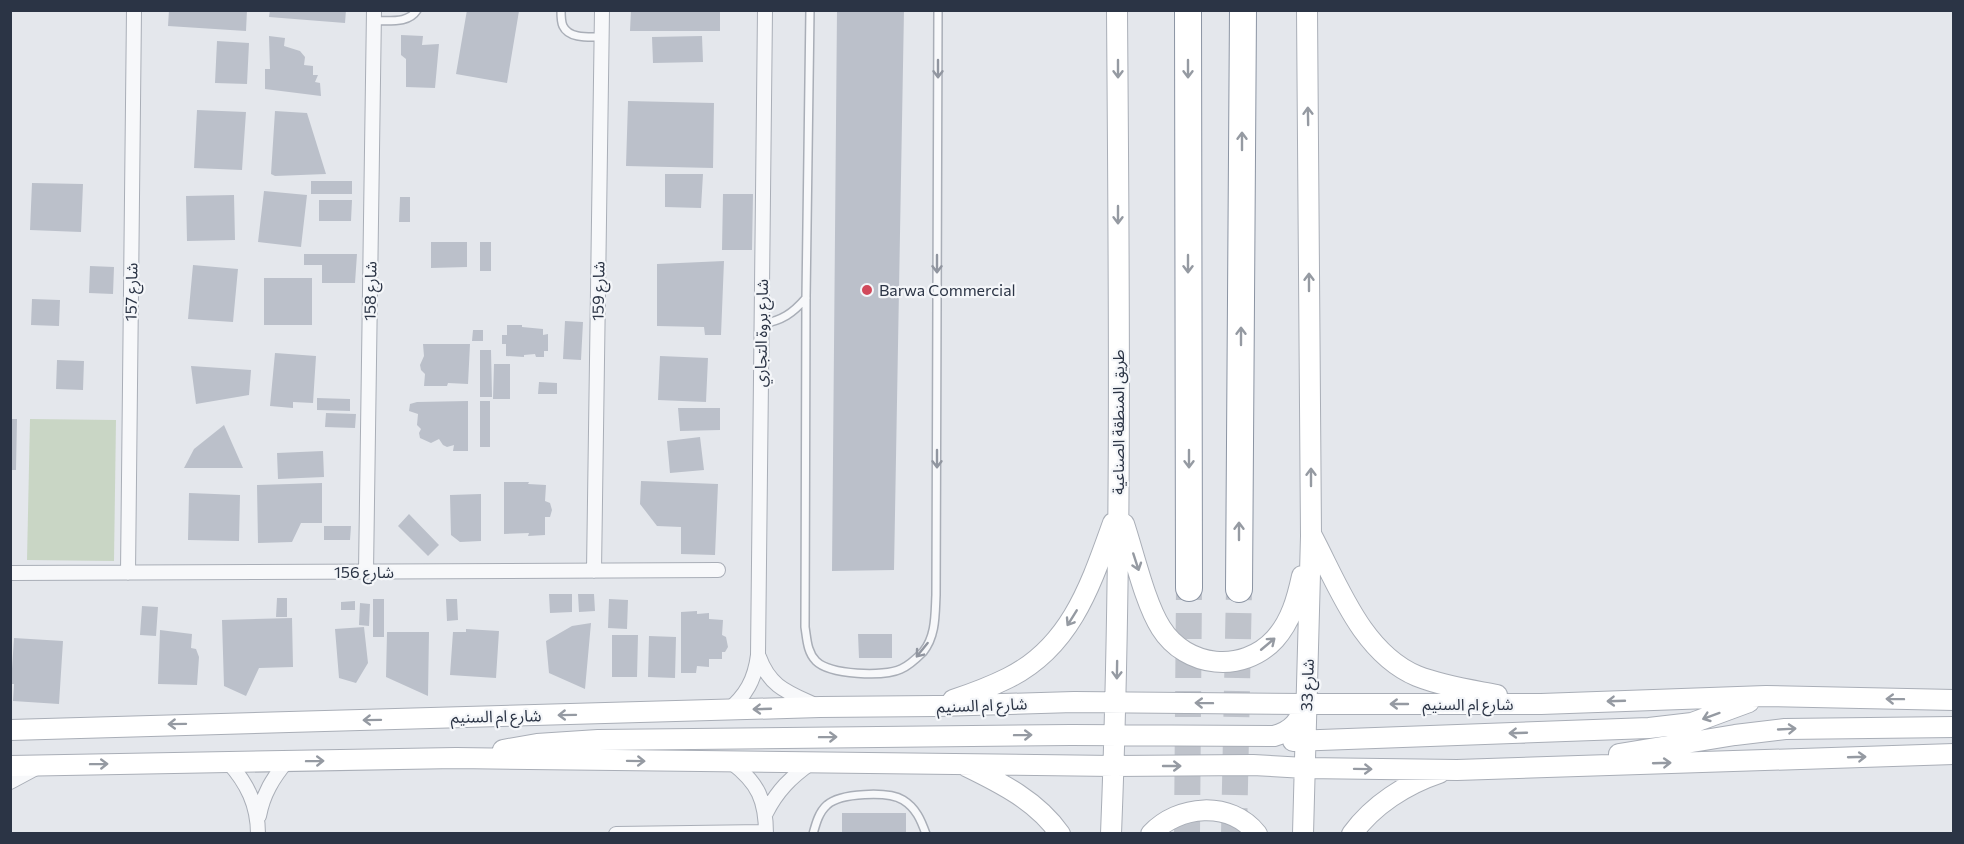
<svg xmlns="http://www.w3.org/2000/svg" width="1964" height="844" font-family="Commissioner,'Noto Sans Arabic',sans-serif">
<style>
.green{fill:#c9d6c5}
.building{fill:#bbc0ca}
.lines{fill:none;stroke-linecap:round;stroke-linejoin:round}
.highway-tunnel{stroke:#bfc3cb;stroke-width:26;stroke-dasharray:26 13;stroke-linecap:butt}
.lane-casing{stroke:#a9aeb7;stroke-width:10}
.street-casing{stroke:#a9aeb7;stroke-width:16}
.secondary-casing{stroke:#a9aeb7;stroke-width:22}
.highway-casing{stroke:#8b94a3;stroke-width:28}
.lane{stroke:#f7f8fa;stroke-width:7}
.street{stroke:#f7f8fa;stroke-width:14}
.secondary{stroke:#fff;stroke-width:20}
.highway{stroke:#fff;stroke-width:26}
.oneway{stroke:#9196a0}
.oneway2{stroke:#959aa2}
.poi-dot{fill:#d1495b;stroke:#f4f6f9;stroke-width:2}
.labels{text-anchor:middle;stroke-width:4.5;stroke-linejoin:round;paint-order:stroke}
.poi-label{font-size:16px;fill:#2b3445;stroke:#f4f6f9;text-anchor:start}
.street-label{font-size:16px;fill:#2b3445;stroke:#f4f6f9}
</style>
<rect width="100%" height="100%" fill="#e4e7ec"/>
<path class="green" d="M30 419 116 420 114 561 27 560Z"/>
<path class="building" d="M169 10H247L246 31 168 26Z
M270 10H346L345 23 269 17Z
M467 10 519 11 507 83 456 74Z
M631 10H720V31H630Z
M837 10H904L894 570 832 571Z
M401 35 423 36 422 45 439 44 435 88 406 87V59L401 55Z
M269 36 285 38 284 46 300 51 305 57 304 65 313 66V75H318L315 82 320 83 321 96 265 89V69H270Z
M702 36 703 62 653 63 652 37Z
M217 41 249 43 247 84 215 83Z
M628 101 714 103 713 168 626 166Z
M197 110 246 112 242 170 194 168Z
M275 111 307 113 326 174 275 176 271 174Z
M665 174H703L701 208 665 207Z
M311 181H352V194H311Z
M32 183 83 184 81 232 30 230Z
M264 191 307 195 301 247 258 242Z
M723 194H753L752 250H722Z
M234 195 235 240 187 241 186 196Z
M400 197H410V222H399Z
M319 200H352L351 221H319Z
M431 242H467V267L431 268Z
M480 242H491V271H480Z
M304 254H357L355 283H322V265H304Z
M724 261 721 335H705L704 327 657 326V264Z
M193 265 238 269 233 322 188 319Z
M90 266 114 267 113 294 89 293Z
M264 278H312V325H264Z
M32 299 60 300 59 326 31 325Z
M565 321 583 322 581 360 563 359Z
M507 325H522V327L543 329V335L548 334V351H544V357H536L535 354 524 355V357L506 356V344H502V335H507Z
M473 330H483V341H472Z
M423 344H470L468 384 448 383 447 386H424L425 374 421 370 420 365 424 356Z
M480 350H491L492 397H480Z
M275 353 316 356 313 403 293 402V408L270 406Z
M660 356 708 358 706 402 658 400Z
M57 360 84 361 83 390 56 389Z
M494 364H510V399H493Z
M191 366 251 370 249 395 196 404Z
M539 382 557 383V394H538Z
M317 398 350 399V411L317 410Z
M468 401V451H453L454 445 447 447 443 445 439 439 431 443 420 438 419 433 421 429 417 425 418 414 409 411 410 404 417 402Z
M480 401H490V447H480Z
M678 408H720V430L680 431Z
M326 413 356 414 355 428 325 427Z
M10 419H17L16 470H10Z
M224 425 243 468H184L194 449Z
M700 437 704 470 670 473 667 441Z
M323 451 324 477 278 479 277 453Z
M641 481 718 484 715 555 681 554V527L657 526 640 504Z
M504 482H529L528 484 546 485 545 501 550 503 552 510 550 517H545V535L528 536 529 533 504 534Z
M322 483V523H301L292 542 258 543 257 485Z
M189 493 240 495 239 541 188 540Z
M481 494V541L460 542 451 535 450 495Z
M409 514 439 545 428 556 398 526Z
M324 526H351L350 540H324Z
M549 594H572V612L550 613Z
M578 594H594L595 611 579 612Z
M277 598H287V617H276Z
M373 599H384V637H373Z
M446 599H457L458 620 447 621Z
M609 599 628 600 627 629 608 628Z
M355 601V610H341V602Z
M360 603 370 604 369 626 359 625Z
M142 606 158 607 156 636 140 635Z
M697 611V614L709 613V619L723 620 722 635 726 637 728 647 725 652H722V659H709V667L697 666 696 673H681V612Z
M292 618 293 667 259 668 246 696 224 686 222 620Z
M591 623 585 689 549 673 546 641 572 626Z
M364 627 368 663 356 683 339 678 335 629Z
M466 629 499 631 496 678 450 675 453 632H466Z
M160 630 192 634 191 648 196 649 199 657 197 685 158 684Z
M387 632H429L428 696 386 677Z
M858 634H892V658H859Z
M612 635H638L637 677H612Z
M649 636 676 637 675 678 648 677Z
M14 638 63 641 59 704 13 701 14 684H11Z
M842 813H906V834H842Z"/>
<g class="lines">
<path class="highway-tunnel" d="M1187 834 1189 588
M1234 834 1239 589"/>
<g class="lane-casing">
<path id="lane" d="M561 10C561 15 561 22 563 26 569 39 589 37 601 37
M810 10 806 298 805 627C807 639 807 652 816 661 830 675 884 677 901 669 908 666 917 658 923 652 936 636 935 615 936 595L938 10
M374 21C389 20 408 24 417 10
M761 324C782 321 793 313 806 298
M813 834C816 823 819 812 827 805 840 793 888 791 903 800 916 808 921 820 926 834"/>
</g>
<g class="street-casing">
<path id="street" d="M594 571 602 10
M366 572 374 10
M10 573 718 570
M128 573 134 10
M759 657C770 687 787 692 815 705
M727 711C746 696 755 679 758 655L765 10
M228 762C247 783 258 805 258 834
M732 763C758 783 766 800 766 834
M10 782 38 767
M766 813C777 791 791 777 811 763
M259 816C263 794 273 778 287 761
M616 834 766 832"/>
</g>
<g class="secondary-casing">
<path id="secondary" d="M1124 524C1134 554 1145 603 1161 628 1186 668 1243 674 1275 639 1291 621 1297 599 1302 576
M1312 536C1338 585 1362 653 1417 676 1442 686 1471 690 1497 695
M953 700C971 694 990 687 1008 678 1071 647 1091 584 1113 523
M10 730 820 707 936 706 1074 702 1306 704H1541L1766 696 1954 700
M1293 741 1649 728 1692 723 1749 702
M503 750 537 744 598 740 1071 735 1274 736C1293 731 1299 721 1306 704
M1619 754 1735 735 1785 729 1954 727
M10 766 456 758 1114 766 1253 765 1305 768 1457 770 1954 754
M966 766C1001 783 1037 801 1060 834
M1111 834C1122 559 1119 285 1117 10
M1151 834C1178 805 1230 800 1257 834
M1303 834 1311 536 1307 10
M1352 834C1373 805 1406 784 1439 773"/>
</g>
<g class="highway-casing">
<path id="highway" d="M1188 10 1189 588
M1239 589 1243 10"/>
</g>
<use href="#lane" class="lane"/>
<use href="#street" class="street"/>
<use href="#secondary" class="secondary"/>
<use href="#highway" class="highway"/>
</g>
<defs><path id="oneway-shaft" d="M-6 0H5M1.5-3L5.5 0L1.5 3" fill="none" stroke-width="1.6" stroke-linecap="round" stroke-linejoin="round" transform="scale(1.5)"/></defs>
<g class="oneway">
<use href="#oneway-shaft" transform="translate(938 69) rotate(90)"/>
<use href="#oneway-shaft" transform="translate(937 264) rotate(90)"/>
<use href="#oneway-shaft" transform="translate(937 459) rotate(90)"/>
<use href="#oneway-shaft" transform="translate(922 650) rotate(129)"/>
</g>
<g class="oneway2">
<use href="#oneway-shaft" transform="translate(1118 69) rotate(90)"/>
<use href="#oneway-shaft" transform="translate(1188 69) rotate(90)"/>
<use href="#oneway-shaft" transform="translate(1308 116) rotate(-91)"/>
<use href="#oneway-shaft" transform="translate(1242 141) rotate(-90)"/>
<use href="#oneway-shaft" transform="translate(1118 215) rotate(90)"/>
<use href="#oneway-shaft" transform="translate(1188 264) rotate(90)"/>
<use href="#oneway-shaft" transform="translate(1309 282) rotate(-90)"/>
<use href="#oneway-shaft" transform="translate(1241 336) rotate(-90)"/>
<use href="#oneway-shaft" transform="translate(1189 459) rotate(90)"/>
<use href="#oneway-shaft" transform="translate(1311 477) rotate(-90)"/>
<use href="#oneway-shaft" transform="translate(1239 531) rotate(-90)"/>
<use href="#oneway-shaft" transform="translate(1136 562) rotate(72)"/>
<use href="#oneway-shaft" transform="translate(1072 618) rotate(122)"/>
<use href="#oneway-shaft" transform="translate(1268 644) rotate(-40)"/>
<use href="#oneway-shaft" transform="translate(1117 670) rotate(91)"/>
<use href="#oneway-shaft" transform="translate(1895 699) rotate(-179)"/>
<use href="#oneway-shaft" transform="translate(1616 701) rotate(178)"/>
<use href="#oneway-shaft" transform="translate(1204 703) rotate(-179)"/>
<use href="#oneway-shaft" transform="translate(1399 704) rotate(180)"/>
<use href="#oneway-shaft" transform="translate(762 709) rotate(178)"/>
<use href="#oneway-shaft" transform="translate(567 715) rotate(179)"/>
<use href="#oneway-shaft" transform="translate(1711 716) rotate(160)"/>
<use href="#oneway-shaft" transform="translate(372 720) rotate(179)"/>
<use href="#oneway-shaft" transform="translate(177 724) rotate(179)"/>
<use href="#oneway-shaft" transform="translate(1787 729) rotate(-3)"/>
<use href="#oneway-shaft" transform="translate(1518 733) rotate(178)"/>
<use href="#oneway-shaft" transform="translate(1023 735) rotate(-1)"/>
<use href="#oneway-shaft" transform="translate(828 737) rotate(-1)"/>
<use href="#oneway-shaft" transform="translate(1857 757) rotate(-2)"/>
<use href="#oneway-shaft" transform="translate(315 761) rotate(-1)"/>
<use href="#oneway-shaft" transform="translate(636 761) rotate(1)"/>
<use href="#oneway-shaft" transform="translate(1662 763) rotate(-2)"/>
<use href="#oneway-shaft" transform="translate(99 764) rotate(-1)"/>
<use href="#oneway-shaft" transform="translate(1172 766)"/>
<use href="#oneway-shaft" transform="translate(1363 769) rotate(1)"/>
</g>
<circle class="poi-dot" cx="867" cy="290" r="6"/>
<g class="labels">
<g class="poi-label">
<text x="879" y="296">Barwa Commercial</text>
</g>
<g class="street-label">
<text transform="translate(370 291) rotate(-89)" y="6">شارع 158</text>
<text transform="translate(598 291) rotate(-89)" y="6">شارع 159</text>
<text transform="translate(131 292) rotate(-89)" y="6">شارع 157</text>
<text transform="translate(761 333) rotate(-89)" y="6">شارع بروة التجاري</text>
<text transform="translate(1118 422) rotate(-90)" y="6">طريق المنطقة الصناعية</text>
<text x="364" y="578">شارع 156</text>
<text transform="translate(1307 685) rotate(-88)" y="6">شارع 33</text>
<text x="1468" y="710">شارع ام السنيم</text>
<text transform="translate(982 705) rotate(-2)" y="6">شارع ام السنيم</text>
<text transform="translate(496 716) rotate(-1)" y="6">شارع ام السنيم</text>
</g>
</g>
<rect width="1964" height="844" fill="none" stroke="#2b3445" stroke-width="24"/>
</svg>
